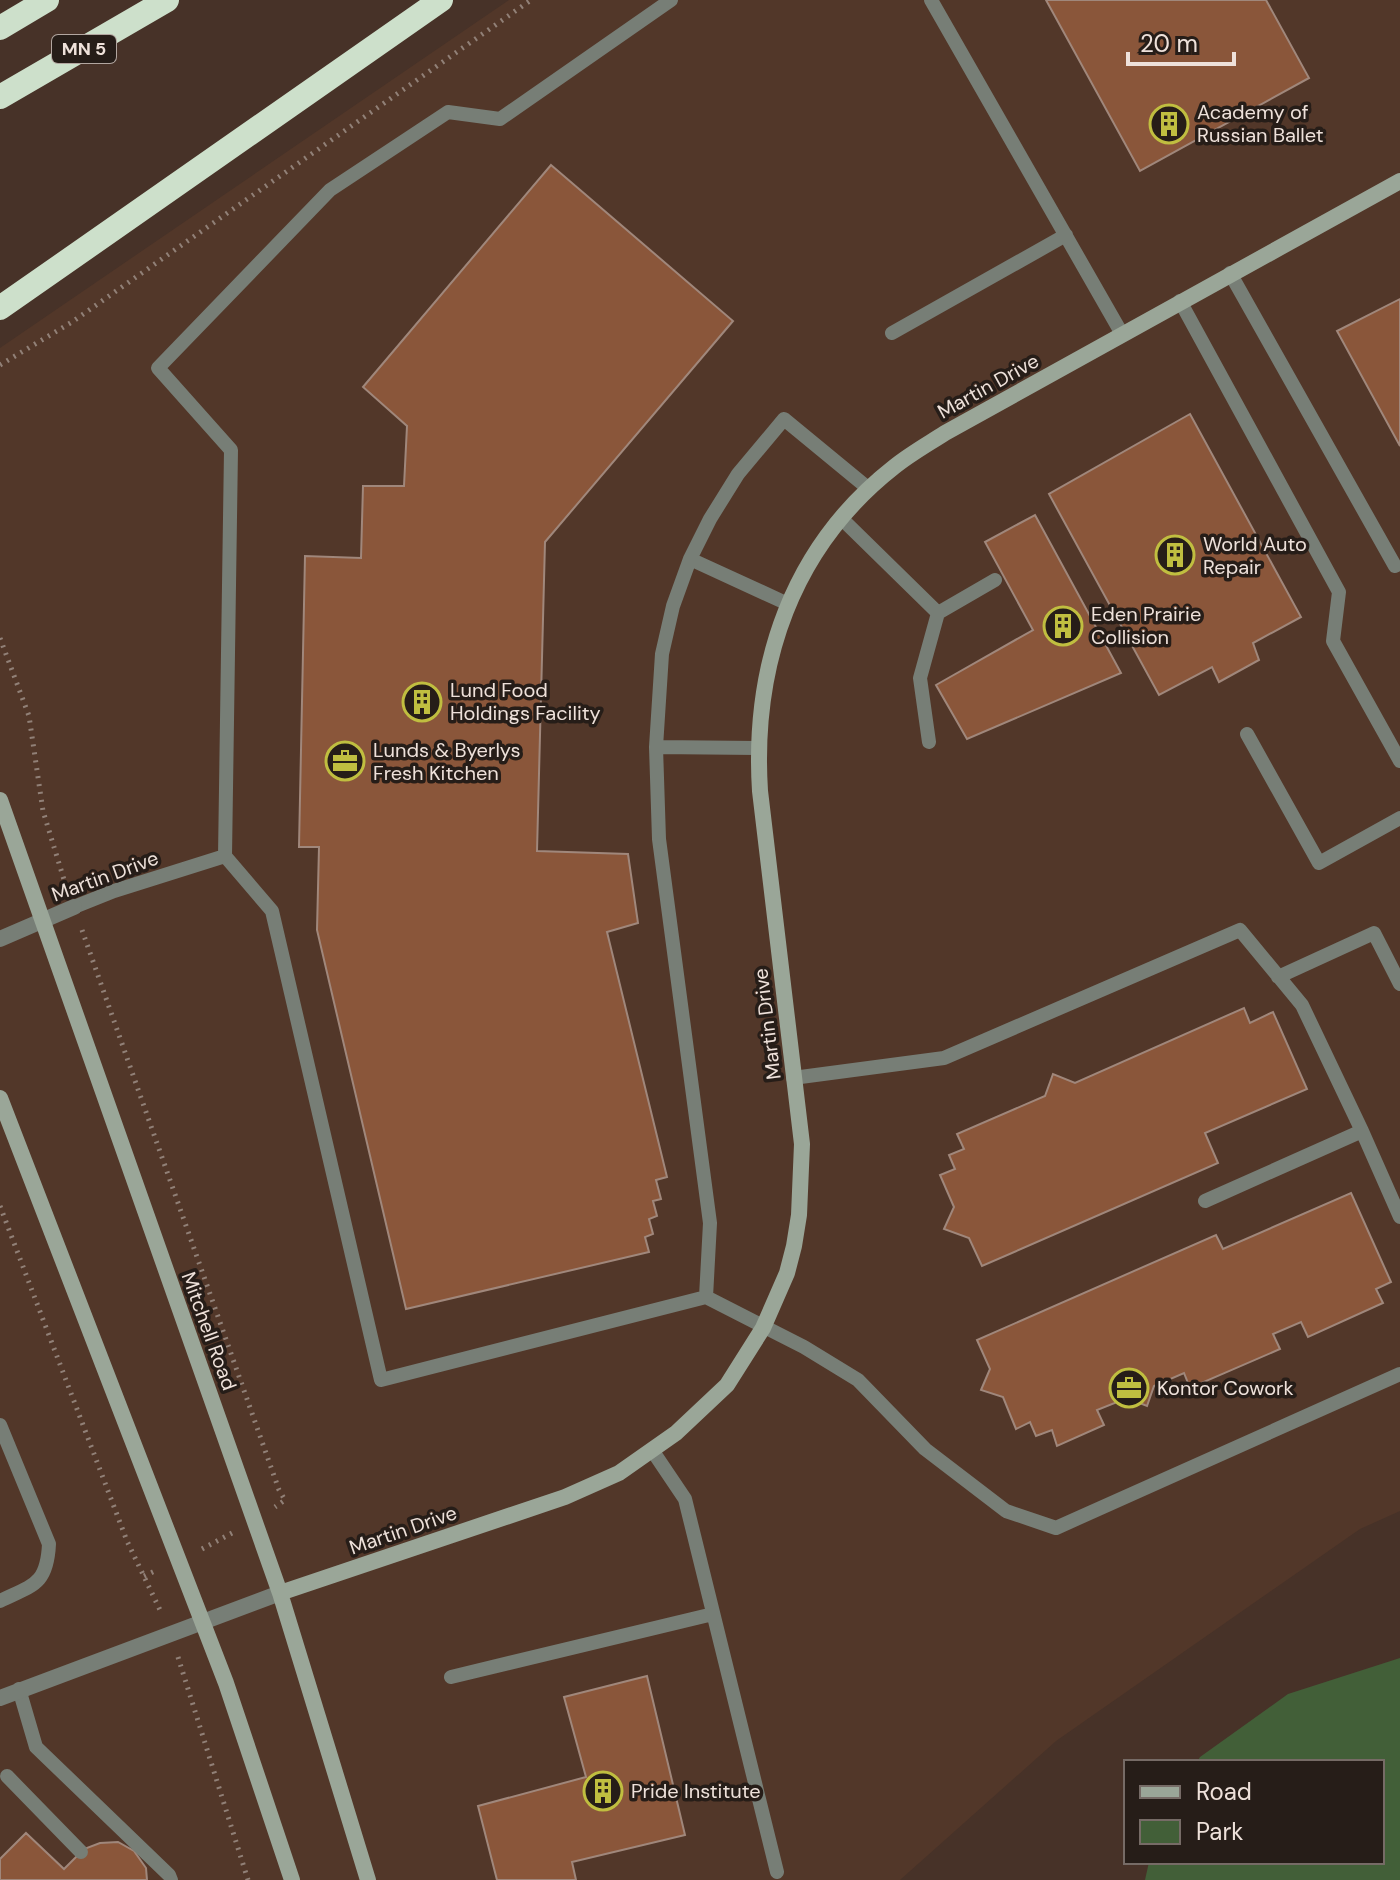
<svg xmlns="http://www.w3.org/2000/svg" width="1400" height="1880" font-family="'DM Sans',sans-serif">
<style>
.built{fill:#523729}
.green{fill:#425f38}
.building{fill:#8a563a;stroke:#a0877b;stroke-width:2}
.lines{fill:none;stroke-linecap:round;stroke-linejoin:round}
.path{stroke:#918077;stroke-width:5;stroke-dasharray:2 6;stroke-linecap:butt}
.lane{stroke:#777e76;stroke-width:14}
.street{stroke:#777e76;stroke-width:16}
.secondary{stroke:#9aa698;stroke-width:16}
.highway{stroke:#cde0cb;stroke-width:24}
.labels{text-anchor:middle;stroke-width:7;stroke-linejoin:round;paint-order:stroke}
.shield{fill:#261d18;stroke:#b2a6a0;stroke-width:2}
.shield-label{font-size:18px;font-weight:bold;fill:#eee1da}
.poi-label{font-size:20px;fill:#eee1da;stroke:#261d18;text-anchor:start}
.street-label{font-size:20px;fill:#eee1da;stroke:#261d18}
</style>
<rect width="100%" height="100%" fill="#473228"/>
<path class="built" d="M509 0H1400V1511L1360 1529 1056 1741 900 1880H0V348Z"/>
<path class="green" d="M1400 1658V1880H1145L1149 1862H1382V1762H1197L1200 1757 1288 1694Z"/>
<path class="building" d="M1046 0H1266L1309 78 1140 171Z
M551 165 733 321 545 542 537 851 628 854 638 923 607 932 667 1177 656 1180 661 1199 653 1201 657 1216 649 1219 653 1234 645 1237 649 1252 406 1309 317 930 319 847H299L305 556 361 558 363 486H404L407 426 363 387Z
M1400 299V446L1337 331Z
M1190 414 1301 617 1253 643 1259 660 1219 682 1212 667 1159 695 1049 494Z
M1035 515 1121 673 967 739 936 685 1033 630 985 542Z
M1244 1008 1250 1023 1273 1012 1307 1089 1205 1133 1218 1163 982 1266 969 1238 944 1229 954 1207 940 1175 955 1169 949 1155 964 1149 957 1134 1045 1096 1053 1074 1075 1083Z
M1351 1193 1391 1282 1376 1289 1383 1303 1308 1337 1301 1322 1273 1334 1280 1349 1190 1388 1184 1373 1154 1386 1147 1406 1127 1398 1097 1410 1104 1425 1057 1446 1052 1430 1036 1436 1030 1422 1016 1429 1003 1397 981 1390 990 1369 977 1340 1216 1235 1223 1249Z
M647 1676 685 1835 572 1862 576 1880H497L478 1806 586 1777 564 1697Z
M26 1833 64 1869 84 1849 100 1843 118 1842 134 1851 146 1868 147 1880H0V1859Z"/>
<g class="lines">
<path class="path" d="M0 365 72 322 531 0
M0 638 29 716 43 811 65 883
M82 930 279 1490 285 1500 275 1507
M0 1206 127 1541 160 1610
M202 1549 232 1533
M144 1576 157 1570
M178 1657 248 1880"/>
<path class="lane" d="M671 0 500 119 448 112 330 190 158 368 231 450 225 856 272 911 381 1380 706 1297 804 1347 858 1380 925 1449 1006 1511 1056 1528 1400 1374
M931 0 1122 334
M1230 273 1395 566
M1180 301 1339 592 1333 641 1400 761
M892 333 1066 235
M841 518 938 613 920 678 929 742
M690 559 788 604
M938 613 995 580
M1247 734 1319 863 1400 818
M656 747 757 748
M74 907 114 891 225 856
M1278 977 1374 933 1400 984
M793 1078 944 1058 1240 930 1302 1005 1362 1131 1205 1201
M1362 1131 1400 1217
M706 1297 710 1223 659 839 656 747 662 654 673 606 690 559 710 519 738 474 784 419 869 489
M0 1425 49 1544C47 1585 33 1585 0 1601
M652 1450 685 1499 777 1872
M451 1677 713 1614
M19 1689 36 1747 169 1875 171 1880
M7 1776 81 1852"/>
<path class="street" d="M0 939 74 907
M0 1698 280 1593"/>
<path class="secondary" d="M0 800 280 1593 368 1880
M0 1098 226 1683 292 1880
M280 1593 565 1497 619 1473 676 1433 727 1385 763 1328 787 1273 794 1246 799 1215 802 1144 760 791C752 664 792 547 894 467 910 454 928 444 945 433L1400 181"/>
<path class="highway" d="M0 28 47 0
M0 97 167 0
M0 308 441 0"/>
</g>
<defs>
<g id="building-ring" transform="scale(2)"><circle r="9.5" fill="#261d18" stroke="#c0be40" stroke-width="1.5"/><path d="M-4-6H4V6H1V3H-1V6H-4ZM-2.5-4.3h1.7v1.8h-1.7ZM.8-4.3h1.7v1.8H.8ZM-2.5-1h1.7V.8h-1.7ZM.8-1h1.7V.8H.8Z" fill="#c0be40"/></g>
<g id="office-ring" transform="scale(2)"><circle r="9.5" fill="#261d18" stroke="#c0be40" stroke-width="1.5"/><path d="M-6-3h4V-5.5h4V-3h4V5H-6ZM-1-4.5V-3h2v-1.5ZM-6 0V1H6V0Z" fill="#c0be40"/></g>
</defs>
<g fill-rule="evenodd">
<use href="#building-ring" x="1169" y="124"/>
<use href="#building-ring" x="1175" y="555"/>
<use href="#building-ring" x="1063" y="626"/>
<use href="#building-ring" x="422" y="702"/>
<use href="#office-ring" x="345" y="761"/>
<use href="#office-ring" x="1129" y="1388"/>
<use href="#building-ring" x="603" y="1791"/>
</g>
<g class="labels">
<rect class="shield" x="52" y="35" width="64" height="28" rx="6"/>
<g class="shield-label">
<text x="84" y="55">MN 5</text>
</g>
<g class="poi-label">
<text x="1197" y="119">Academy of<tspan x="1197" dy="23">Russian Ballet</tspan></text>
<text x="1203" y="551">World Auto<tspan x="1203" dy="23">Repair</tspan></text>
<text x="1091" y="621">Eden Prairie<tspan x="1091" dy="23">Collision</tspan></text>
<text x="450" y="697">Lund Food<tspan x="450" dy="23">Holdings Facility</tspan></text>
<text x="373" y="757">Lunds &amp; Byerlys<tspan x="373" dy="23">Fresh Kitchen</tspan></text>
<text x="1157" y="1395">Kontor Cowork</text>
<text x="631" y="1798">Pride Institute</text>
</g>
<g class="street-label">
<text transform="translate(988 386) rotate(-29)" y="7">Martin Drive</text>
<text transform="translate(105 876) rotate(-20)" y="7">Martin Drive</text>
<text transform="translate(767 1024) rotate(-97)" y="7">Martin Drive</text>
<text transform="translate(209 1331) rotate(70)" y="7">Mitchell Road</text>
<text transform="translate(403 1530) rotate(-19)" y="7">Martin Drive</text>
</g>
</g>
<rect x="1124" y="1760" width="260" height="104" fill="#261d18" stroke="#766b66" stroke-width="2"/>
<rect x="1140" y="1786" width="40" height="12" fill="#9aa698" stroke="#766b66" stroke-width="2"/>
<text x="1196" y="1800" font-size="24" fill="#eee1da">Road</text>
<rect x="1140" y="1820" width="40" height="24" fill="#425f38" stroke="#766b66" stroke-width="2"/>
<text x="1196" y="1840" font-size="24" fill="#eee1da">Park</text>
<path d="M1128 52v12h106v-12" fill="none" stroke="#eee1da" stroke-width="4"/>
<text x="1140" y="52" font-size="24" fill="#eee1da" stroke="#261d18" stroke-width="6" paint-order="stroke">20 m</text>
</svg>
